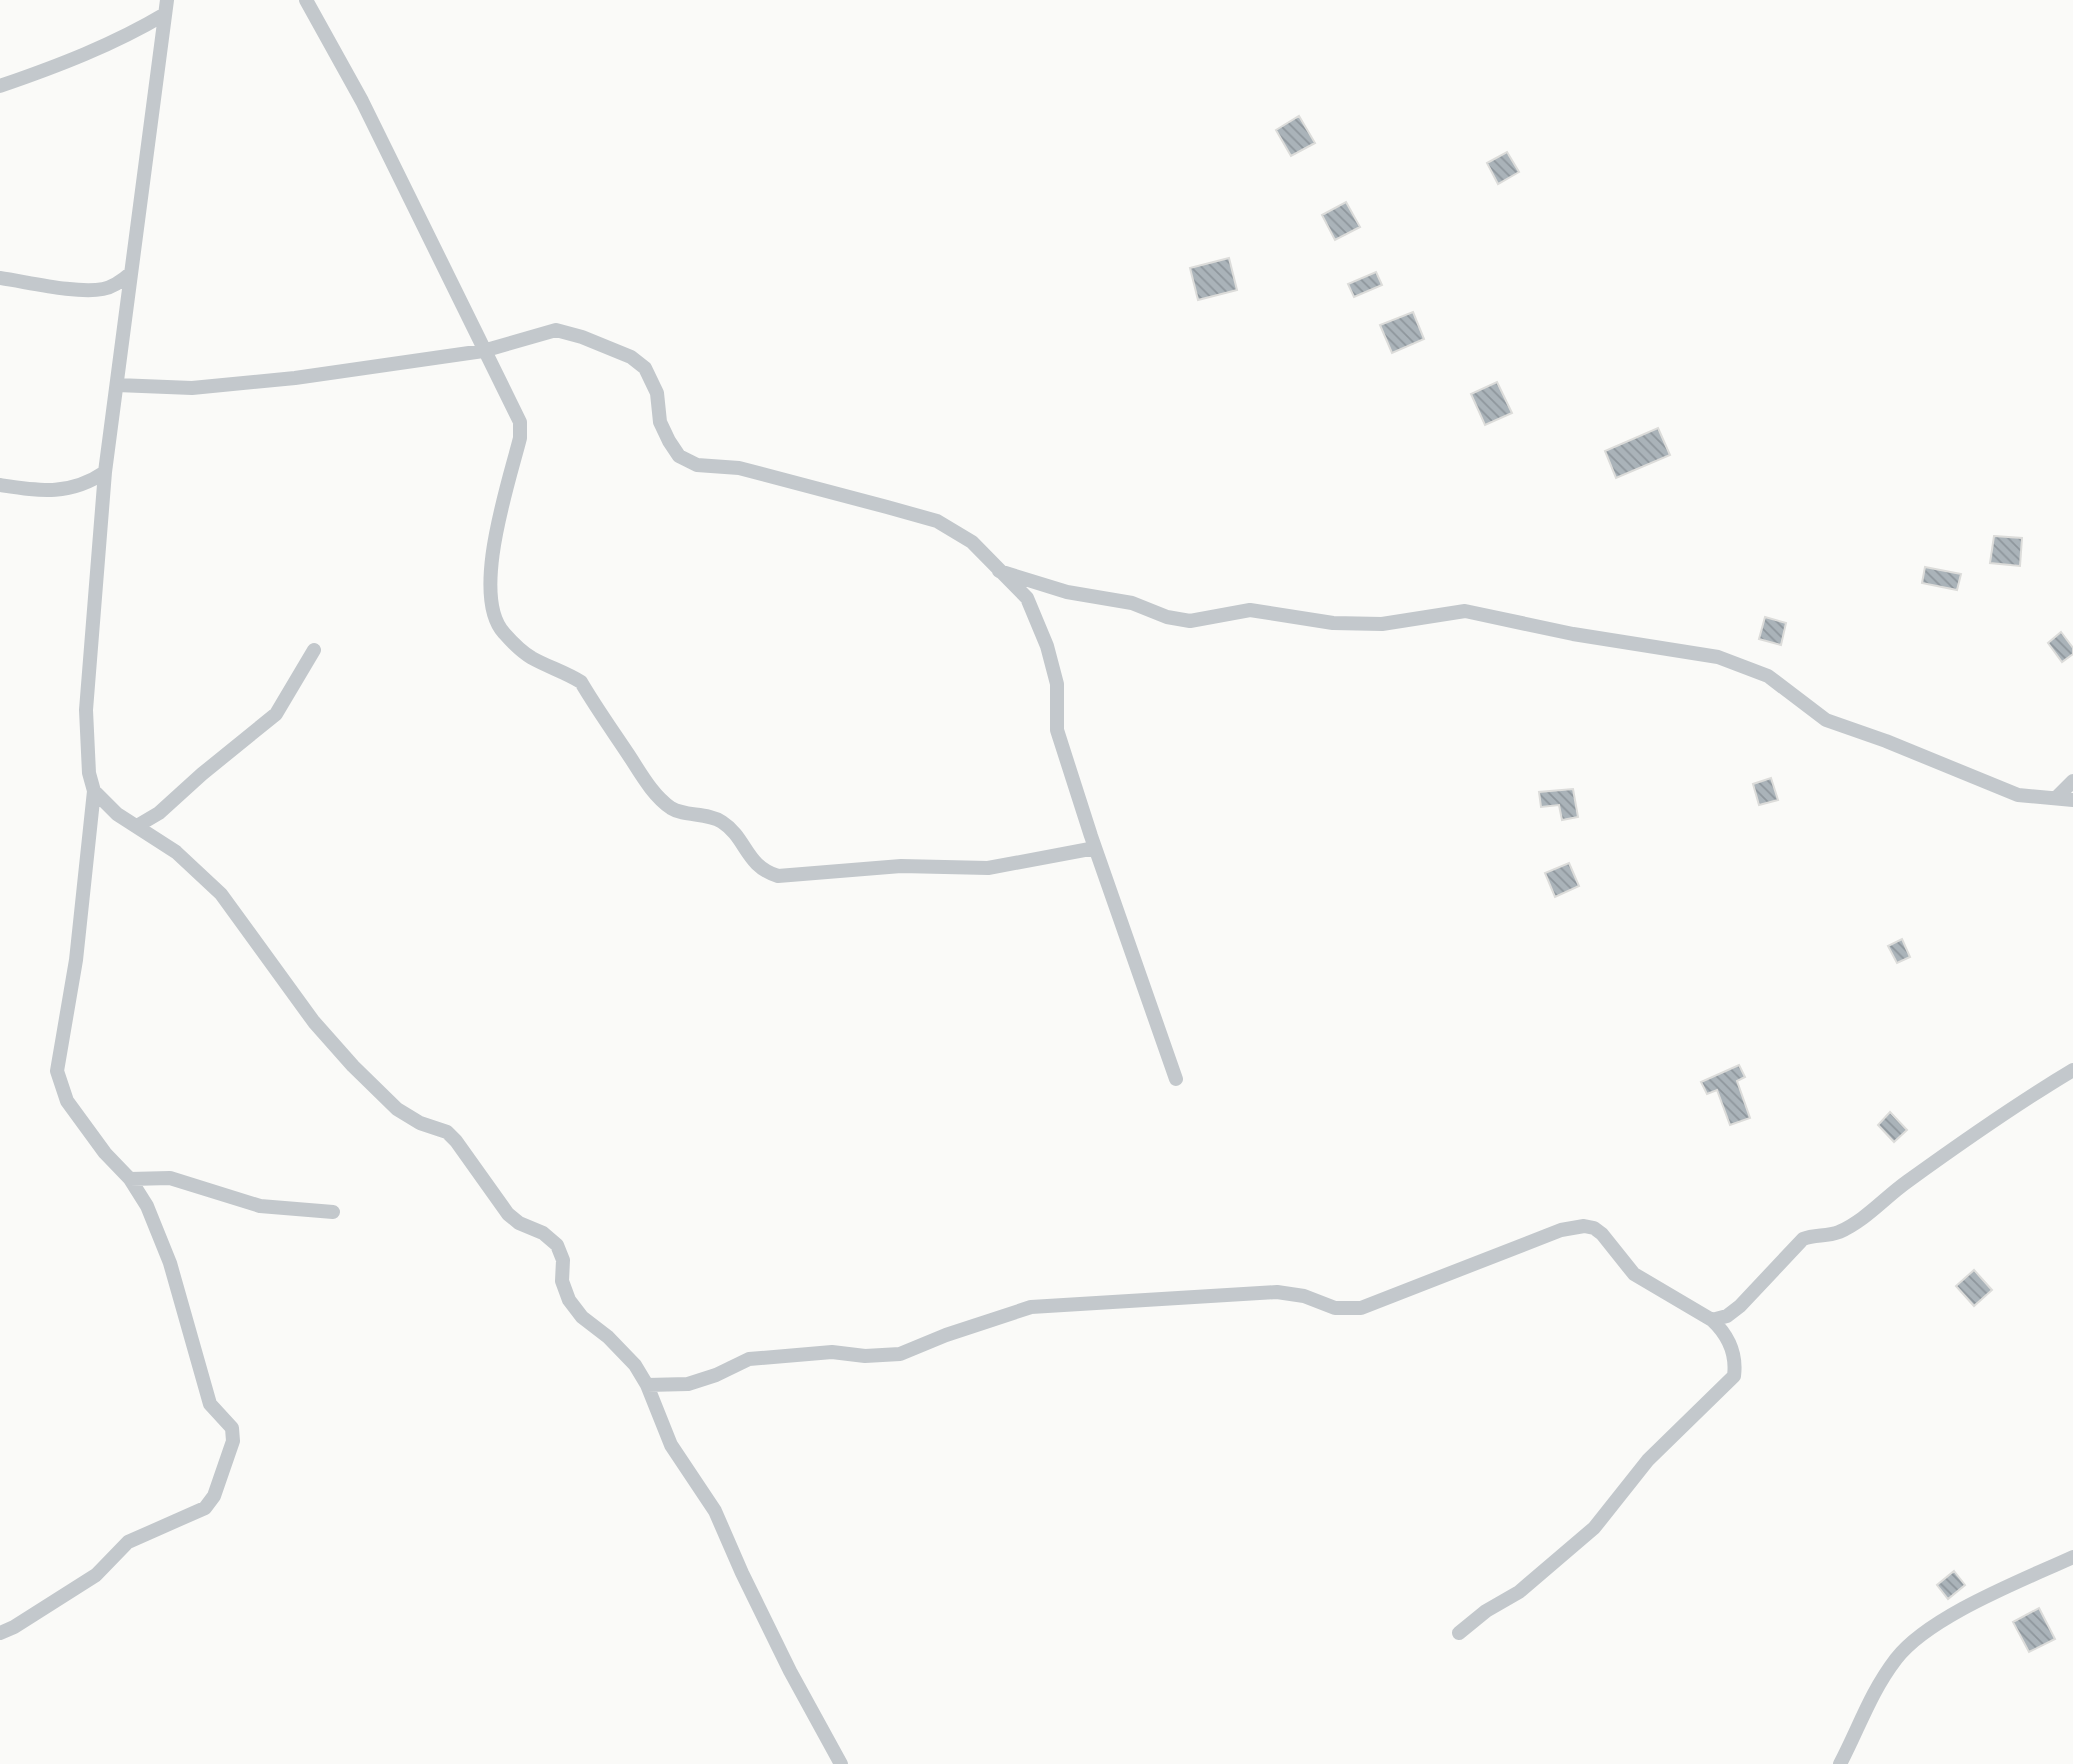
<svg xmlns="http://www.w3.org/2000/svg" width="2073" height="1764" font-family="'IBM Plex Sans',sans-serif">
<style>
.building{fill:url(#building-back-hatch);stroke:#dcdcda;stroke-width:2}
.lines{fill:none;stroke-linecap:round;stroke-linejoin:round}
.street{stroke:#c3c8cc;stroke-width:14}
</style>
<defs>
<pattern id="building-back-hatch" width="6" height="6" patternUnits="userSpaceOnUse" patternTransform="scale(1.75)"><rect width="6" height="6" fill="#aab3b9"/><path d="M-1 5l2 2M0 0l6 6M5-1l2 2" fill="none" stroke="#8e969c"/></pattern>
</defs>
<rect width="100%" height="100%" fill="#fafaf8"/>
<path class="building" d="M1299 116 1315 143 1291 156 1276 130Z
M1507 152 1519 172 1498 184 1487 163Z
M1346 202 1360 227 1335 240 1322 215Z
M1229 258 1237 290 1198 300 1190 268Z
M1376 272 1382 285 1354 297 1348 284Z
M1413 312 1424 339 1392 353 1380 325Z
M1497 382 1512 413 1485 425 1471 394Z
M1658 428 1670 455 1616 478 1605 451Z
M1994 536 2022 538 2020 566 1990 563Z
M1925 567 1961 574 1957 590 1922 583Z
M1765 617 1786 623 1781 645 1759 639Z
M2061 632 2073 648V654L2062 662 2048 643Z
M1771 778 1778 800 1759 805 1753 784Z
M1573 789 1578 817 1562 820 1559 805 1541 807 1539 792Z
M1569 863 1579 886 1555 897 1545 873Z
M1902 939 1910 957 1897 963 1888 946Z
M1739 1065 1745 1077 1737 1081 1750 1118 1730 1125 1717 1090 1707 1094 1701 1082Z
M1890 1112 1907 1130 1894 1142 1878 1125Z
M1974 1270 1992 1290 1974 1306 1956 1286Z
M1954 1571 1965 1585 1948 1599 1937 1585Z
M2039 1608 2055 1639 2029 1652 2013 1622Z"/>
<g class="lines">
<path class="street" d="M167 0 105 472 86 710 89 773 94 791 117 814 176 852 221 894 314 1022 353 1066 397 1109 420 1123 447 1132 456 1141 508 1214 519 1223 543 1233 557 1245 563 1260 562 1281 569 1300 582 1317 608 1337 635 1365 647 1385 671 1445 715 1511 742 1573 790 1671 841 1764
M306 0 362 101 520 422V438C509 482 470 596 504 633 511 641 522 652 532 658 548 667 565 672 581 682 595 706 612 730 628 754 640 772 652 795 671 808 685 817 707 812 722 822 747 838 745 866 778 876L901 866 988 868 1095 848
M0 86C58 66 113 45 165 14
M0 278C28 282 77 294 103 289 114 287 123 280 131 273
M117 385 192 388 295 378 483 351 556 330 582 337 631 357 645 368 657 393 660 422 669 441 679 456 697 465 739 468 887 507 937 521 972 542 1027 598 1047 646 1057 684V730L1091 836 1176 1079
M0 485C40 491 70 496 105 472
M999 571 1067 592 1132 603 1167 617 1190 621 1250 610 1333 623 1382 624 1465 611 1573 634 1718 657 1768 676 1826 720 1886 741 2018 795 2073 800
M2056 798 2073 781
M137 826 159 813 202 774 276 714 314 650
M130 1179 170 1178 260 1206 333 1212
M647 1385 688 1384 716 1375 749 1359 832 1352 865 1356 900 1354 946 1335 1031 1307 1277 1292 1304 1296 1335 1308H1361L1561 1230 1584 1226 1594 1228 1602 1234 1634 1274 1712 1320 1727 1316 1740 1306 1803 1239C1815 1234 1826 1237 1839 1232 1866 1220 1884 1198 1908 1181 1962 1142 2016 1104 2073 1070
M0 1633 14 1627 96 1575 128 1542 205 1508 214 1496 233 1441 232 1428 210 1404 170 1263 147 1206 130 1179 105 1153 67 1101 57 1071 76 960 94 791
M1459 1633 1486 1611 1519 1592 1594 1528 1648 1460 1734 1376C1737 1353 1728 1335 1712 1320
M1840 1764C1859 1728 1870 1693 1896 1659 1929 1616 2023 1580 2073 1557"/>
</g>
</svg>
